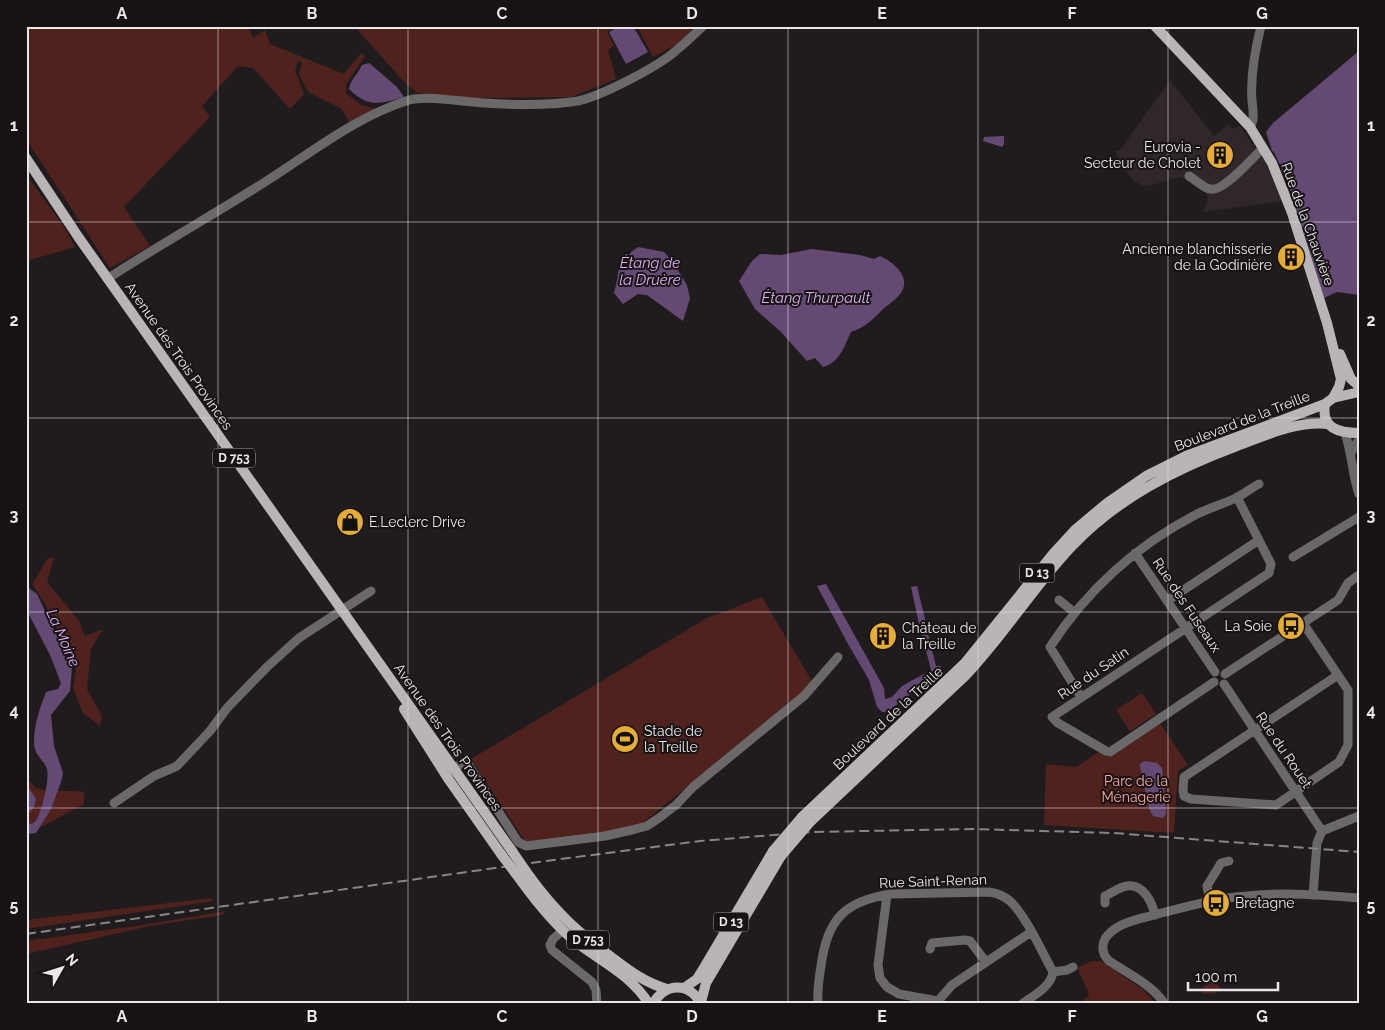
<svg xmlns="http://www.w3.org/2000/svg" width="1385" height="1030" font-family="Raleway,sans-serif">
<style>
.built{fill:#30272b}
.green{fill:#4f221e}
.water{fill:#644973}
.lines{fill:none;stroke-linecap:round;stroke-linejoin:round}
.minor{stroke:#6a6869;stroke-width:9}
.major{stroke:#b8b4b7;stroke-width:10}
.rail{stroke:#888586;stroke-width:2;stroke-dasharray:10 5;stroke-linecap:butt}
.major-bridge{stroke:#b8b4b7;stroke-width:10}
.grid{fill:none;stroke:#eae7e8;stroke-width:1;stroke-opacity:0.55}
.labels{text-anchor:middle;stroke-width:4;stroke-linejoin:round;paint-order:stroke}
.shield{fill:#171315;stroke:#aba7a9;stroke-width:1}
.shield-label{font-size:12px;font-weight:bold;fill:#eae7e8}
.poi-label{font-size:14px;fill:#eae7e8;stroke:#171315;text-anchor:start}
.street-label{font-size:14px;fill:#eae7e8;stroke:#171315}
.park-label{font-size:14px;fill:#ffa79e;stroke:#171315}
.water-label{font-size:15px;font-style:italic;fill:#dcb0f5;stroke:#171315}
.neatline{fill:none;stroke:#eae7e8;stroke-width:2}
.grid-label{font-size:16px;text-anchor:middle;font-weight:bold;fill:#eae7e8}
</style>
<rect width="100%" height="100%" fill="#201c1e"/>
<path class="built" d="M1170 80 1214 136 1229 124 1233 129 1240 126 1266 163 1283 201 1203 212 1208 200 1206 192 1180 177 1149 186 1141 185 1134 181 1128 174 1115 151 1120 150Z"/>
<path class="green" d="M26 26H248L253 38 265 30 270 44 344 74 361 53 365 56 346 84V93L361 105 377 109 349 122 342 109 308 92 299 74 302 62 298 61 295 70 304 94 290 109 253 68 238 66 202 106 210 117 124 207 150 246 110 268 26 139Z
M354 26H616L607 32 614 46 608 50 616 79 571 97 475 98 418 93 407 85Z
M637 26H691V31L677 44 653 57Z
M26 175 63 225 75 247 26 261Z
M48 558H54L47 582 79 621 85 636 103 629 91 649 87 689 102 716 100 726 83 713 73 688 76 670 44 602 32 584Z
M762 597 813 683 771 720 641 824 596 834 527 844 471 759 707 618Z
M1142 693 1156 714 1130 731 1116 710Z
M1160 723 1188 765 1178 771 1174 833 1044 825 1046 764 1076 767 1099 752 1108 757Z
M26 778C29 780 32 785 35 787 46 794 71 789 84 792V804L26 835Z
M212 898 213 901 26 929V920Z
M226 911 222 915 150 926 26 954V941L136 926Z
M1091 961H1101L1142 989 1157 1004H1077L1089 996 1088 991 1077 968Z
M1215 982 1221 989 1216 993 1203 994 1201 991 1204 986Z"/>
<path class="water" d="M620 26H633L648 52 626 64 609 32Z
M1359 51V295L1337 292 1324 298 1288 182 1274 152 1272 151 1266 132 1273 123Z
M369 63 397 87 404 97C380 104 368 108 349 89 350 80 358 74 362 65Z
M1004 136V144L1002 147 983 141 984 137Z
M638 247 664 252 672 261 687 285 690 298 683 321 647 295 638 294 623 304 614 293C622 267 612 266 638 247Z
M812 249 860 255 874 259 880 256C892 261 909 275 903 289 900 297 889 304 883 309 872 320 866 327 851 332 844 347 840 362 823 367L815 358 807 361 781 332 755 309 739 281 752 261 760 254 781 255Z
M826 584 884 688 885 699 892 697 902 686 931 670 920 627 926 626 936 666H941L942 674 924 684 887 712H882L877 707 869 680 848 644 817 586Z
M26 586 37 594 72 668 70 691 51 715 54 746 63 773 61 782 51 809 36 833 26 834V822L31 824 35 822C41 815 50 779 47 769 43 758 34 756 34 742 34 724 40 708 46 692L58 689 61 683 50 655 26 609Z
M917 586 926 623 919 624 911 587Z
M1144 761 1157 763 1162 768 1166 808V814L1163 818 1153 816 1149 808 1140 767V764Z
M26 783 36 799 34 807 26 817Z"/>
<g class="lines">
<path class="minor" d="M1250 127C1255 120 1253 110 1252 101 1250 76 1255 50 1261 26
M1189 176C1196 180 1203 188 1210 189 1223 193 1253 157 1263 148
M107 279C159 245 213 215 265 182 311 153 355 117 409 100 427 95 464 102 484 103 515 105 547 106 578 101 601 96 653 69 672 54 683 45 693 36 703 26
M1345 433C1352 453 1352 474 1359 494
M1351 453 1359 439
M1135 553 1215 672
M1293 557 1359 517
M1059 600 1075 613
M1167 601 1259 540
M1303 623 1348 690V745L1339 762 1276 805 1191 799 1184 796 1183 790 1184 777 1338 675
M1225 674 1338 600 1348 583 1359 575
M1214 682 1110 752 1106 751 1058 723 1052 717 1269 573 1271 564 1237 497
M1224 684 1322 831
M1081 697 1050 647C1087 590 1137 545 1197 514 1209 508 1223 504 1236 498 1244 494 1251 488 1259 484
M449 771 466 761 518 842 526 846 605 836 632 830 647 826 659 818 676 805 693 787 804 696 838 657
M114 803 154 776 177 766 210 731 227 708 267 667 299 638 371 591
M887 895 878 965 880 978 887 987 899 994 938 1001
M1313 895 1317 843 1322 831 1359 816
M1210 901 1207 886 1221 863 1229 861
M1105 903V896C1112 893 1119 887 1127 886 1143 883 1152 902 1155 915
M563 930 553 939 550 945 552 950 592 982 596 990 597 1004
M930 949 932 943 965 940 970 941 986 962
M818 1004C817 991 819 978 821 966 827 919 845 901 891 894L989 892C997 893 1004 896 1010 901 1026 916 1042 952 1053 972
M937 1004 938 1001 952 985 1031 932
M1022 1004C1034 995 1051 987 1053 972L1067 970 1073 967
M1165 1004C1151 984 1129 974 1109 961 1100 952 1101 940 1111 932 1122 922 1140 919 1154 915 1185 907 1215 898 1247 896 1284 892 1322 895 1359 898"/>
<path class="major" d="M1155 26 1250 127 1272 163 1292 213 1312 276 1327 323 1341 379 1339 387 1333 398
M26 158 79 238 512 851
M1340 354 1351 379 1359 386
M1359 392 1333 398 1325 404C1321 428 1338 433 1359 433
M404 709 449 780 501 854
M802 817 965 663 1053 554 1076 529 1107 503 1146 476 1186 456 1325 404
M811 821 966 675C1004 635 1034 586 1072 546 1118 498 1175 469 1237 446 1267 435 1296 421 1328 424
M530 877C557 914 578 932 614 959 631 972 646 983 667 989
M522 882C538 904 555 925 576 942 602 962 631 975 649 1004
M684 988 697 979 702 971 773 851
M701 1002 706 983 781 856
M653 1004C665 982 690 982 701 1004"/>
<path class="rail" d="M26 934 538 862 700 841 811 832 973 829 1113 833 1359 852"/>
<path class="major-bridge" d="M512 851 530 877
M773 851 802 817
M501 854 522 882
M781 856 811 821"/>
</g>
<path class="grid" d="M218 26V1004M408 26V1004M598 26V1004M788 26V1004M978 26V1004M1168 26V1004M26 222H1359M26 418H1359M26 612H1359M26 808H1359"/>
<defs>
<g id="building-disc" transform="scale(1.4375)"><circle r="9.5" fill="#e6ac36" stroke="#171315"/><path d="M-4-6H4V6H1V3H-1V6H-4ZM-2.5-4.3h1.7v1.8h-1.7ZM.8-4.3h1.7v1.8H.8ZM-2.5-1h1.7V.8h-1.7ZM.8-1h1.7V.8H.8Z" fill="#111"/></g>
<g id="shop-disc" transform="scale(1.4375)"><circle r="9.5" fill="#e6ac36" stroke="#171315"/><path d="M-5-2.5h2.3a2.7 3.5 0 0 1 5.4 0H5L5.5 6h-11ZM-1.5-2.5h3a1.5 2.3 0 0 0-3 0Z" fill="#111"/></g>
<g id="bus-disc" transform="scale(1.4375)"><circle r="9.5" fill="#e6ac36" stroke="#171315"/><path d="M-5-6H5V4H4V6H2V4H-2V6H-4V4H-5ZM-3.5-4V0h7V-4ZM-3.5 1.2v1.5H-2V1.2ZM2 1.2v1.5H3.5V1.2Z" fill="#111"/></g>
<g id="stadium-disc" transform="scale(1.4375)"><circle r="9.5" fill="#e6ac36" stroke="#171315"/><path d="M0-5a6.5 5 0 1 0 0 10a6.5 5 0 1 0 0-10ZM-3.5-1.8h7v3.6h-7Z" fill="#111"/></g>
</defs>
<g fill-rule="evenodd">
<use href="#building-disc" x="1220" y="155"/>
<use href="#building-disc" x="1291" y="257"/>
<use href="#shop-disc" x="350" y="522"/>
<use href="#bus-disc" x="1291" y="626"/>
<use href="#building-disc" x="883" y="636"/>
<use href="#stadium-disc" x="625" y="739"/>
<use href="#bus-disc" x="1216" y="903"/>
</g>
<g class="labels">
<g class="shield">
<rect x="213" y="448.5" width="42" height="19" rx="4"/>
<rect x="1019.5" y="563.5" width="35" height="19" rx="4"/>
<rect x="713.5" y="912.5" width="35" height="19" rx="4"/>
<rect x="567" y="930.5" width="42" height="19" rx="4"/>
</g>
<g class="shield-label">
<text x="234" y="462">D 753</text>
<text x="1037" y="577">D 13</text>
<text x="731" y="926">D 13</text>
<text x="588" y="944">D 753</text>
</g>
<g class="poi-label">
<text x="1201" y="152" text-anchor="end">Eurovia -<tspan x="1201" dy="16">Secteur de Cholet</tspan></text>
<text x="1272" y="254" text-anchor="end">Ancienne blanchisserie<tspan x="1272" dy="16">de la Godinière</tspan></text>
<text x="369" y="527">E.Leclerc Drive</text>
<text x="1272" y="631" text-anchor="end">La Soie</text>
<text x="902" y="633">Château de<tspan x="902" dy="16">la Treille</tspan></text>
<text x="644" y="736">Stade de<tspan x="644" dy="16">la Treille</tspan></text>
<text x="1235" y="908">Bretagne</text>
</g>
<g class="street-label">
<text transform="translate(1308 224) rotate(70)" y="5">Rue de la Chauvière</text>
<text transform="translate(179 356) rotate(55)" y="5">Avenue des Trois Provinces</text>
<text transform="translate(1242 421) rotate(-21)" y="5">Boulevard de la Treille</text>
<text transform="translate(1187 605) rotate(56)" y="5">Rue des Fuseaux</text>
<text transform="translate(1093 673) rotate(-34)" y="5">Rue du Satin</text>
<text transform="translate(888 718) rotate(-43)" y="5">Boulevard de la Treille</text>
<text transform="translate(448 737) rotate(55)" y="5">Avenue des Trois Provinces</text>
<text transform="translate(1284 750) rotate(56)" y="5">Rue du Rouet</text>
<text transform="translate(933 881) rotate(-2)" y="5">Rue Saint-Renan</text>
</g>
<g class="park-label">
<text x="1136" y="786">Parc de la<tspan x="1136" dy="16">Ménagerie</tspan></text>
</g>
<g class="water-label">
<text x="650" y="268">Étang de<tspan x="650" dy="17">la Druère</tspan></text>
<text x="816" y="303">Étang Thurpault</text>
<text transform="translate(63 638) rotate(66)" y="5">La Moine</text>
</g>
</g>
<rect width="1385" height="1030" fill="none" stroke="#171315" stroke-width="55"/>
<g transform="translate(62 968) rotate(51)" stroke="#171315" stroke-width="4" paint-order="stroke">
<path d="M0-4L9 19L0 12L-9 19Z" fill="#eae7e8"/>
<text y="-8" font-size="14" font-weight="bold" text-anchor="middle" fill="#eae7e8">N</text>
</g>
<path d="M1188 982v8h90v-8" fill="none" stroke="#eae7e8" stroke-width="2.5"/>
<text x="1195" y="982" font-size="15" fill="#eae7e8" stroke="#171315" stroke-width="4" paint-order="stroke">100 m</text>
<rect x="28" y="28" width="1330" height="974" class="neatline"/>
<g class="grid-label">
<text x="122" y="19">A</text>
<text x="312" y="19">B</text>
<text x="502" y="19">C</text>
<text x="692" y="19">D</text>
<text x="882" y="19">E</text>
<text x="1072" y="19">F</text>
<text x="1262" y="19">G</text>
<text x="14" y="131">1</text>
<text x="1371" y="131">1</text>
<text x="14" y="326">2</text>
<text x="1371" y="326">2</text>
<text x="14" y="521">3</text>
<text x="1371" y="521">3</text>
<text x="14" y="716">4</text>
<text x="1371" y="716">4</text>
<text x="14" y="911">5</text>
<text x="1371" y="911">5</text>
<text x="122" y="1022">A</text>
<text x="312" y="1022">B</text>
<text x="502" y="1022">C</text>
<text x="692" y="1022">D</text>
<text x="882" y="1022">E</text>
<text x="1072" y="1022">F</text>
<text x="1262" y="1022">G</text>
</g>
</svg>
